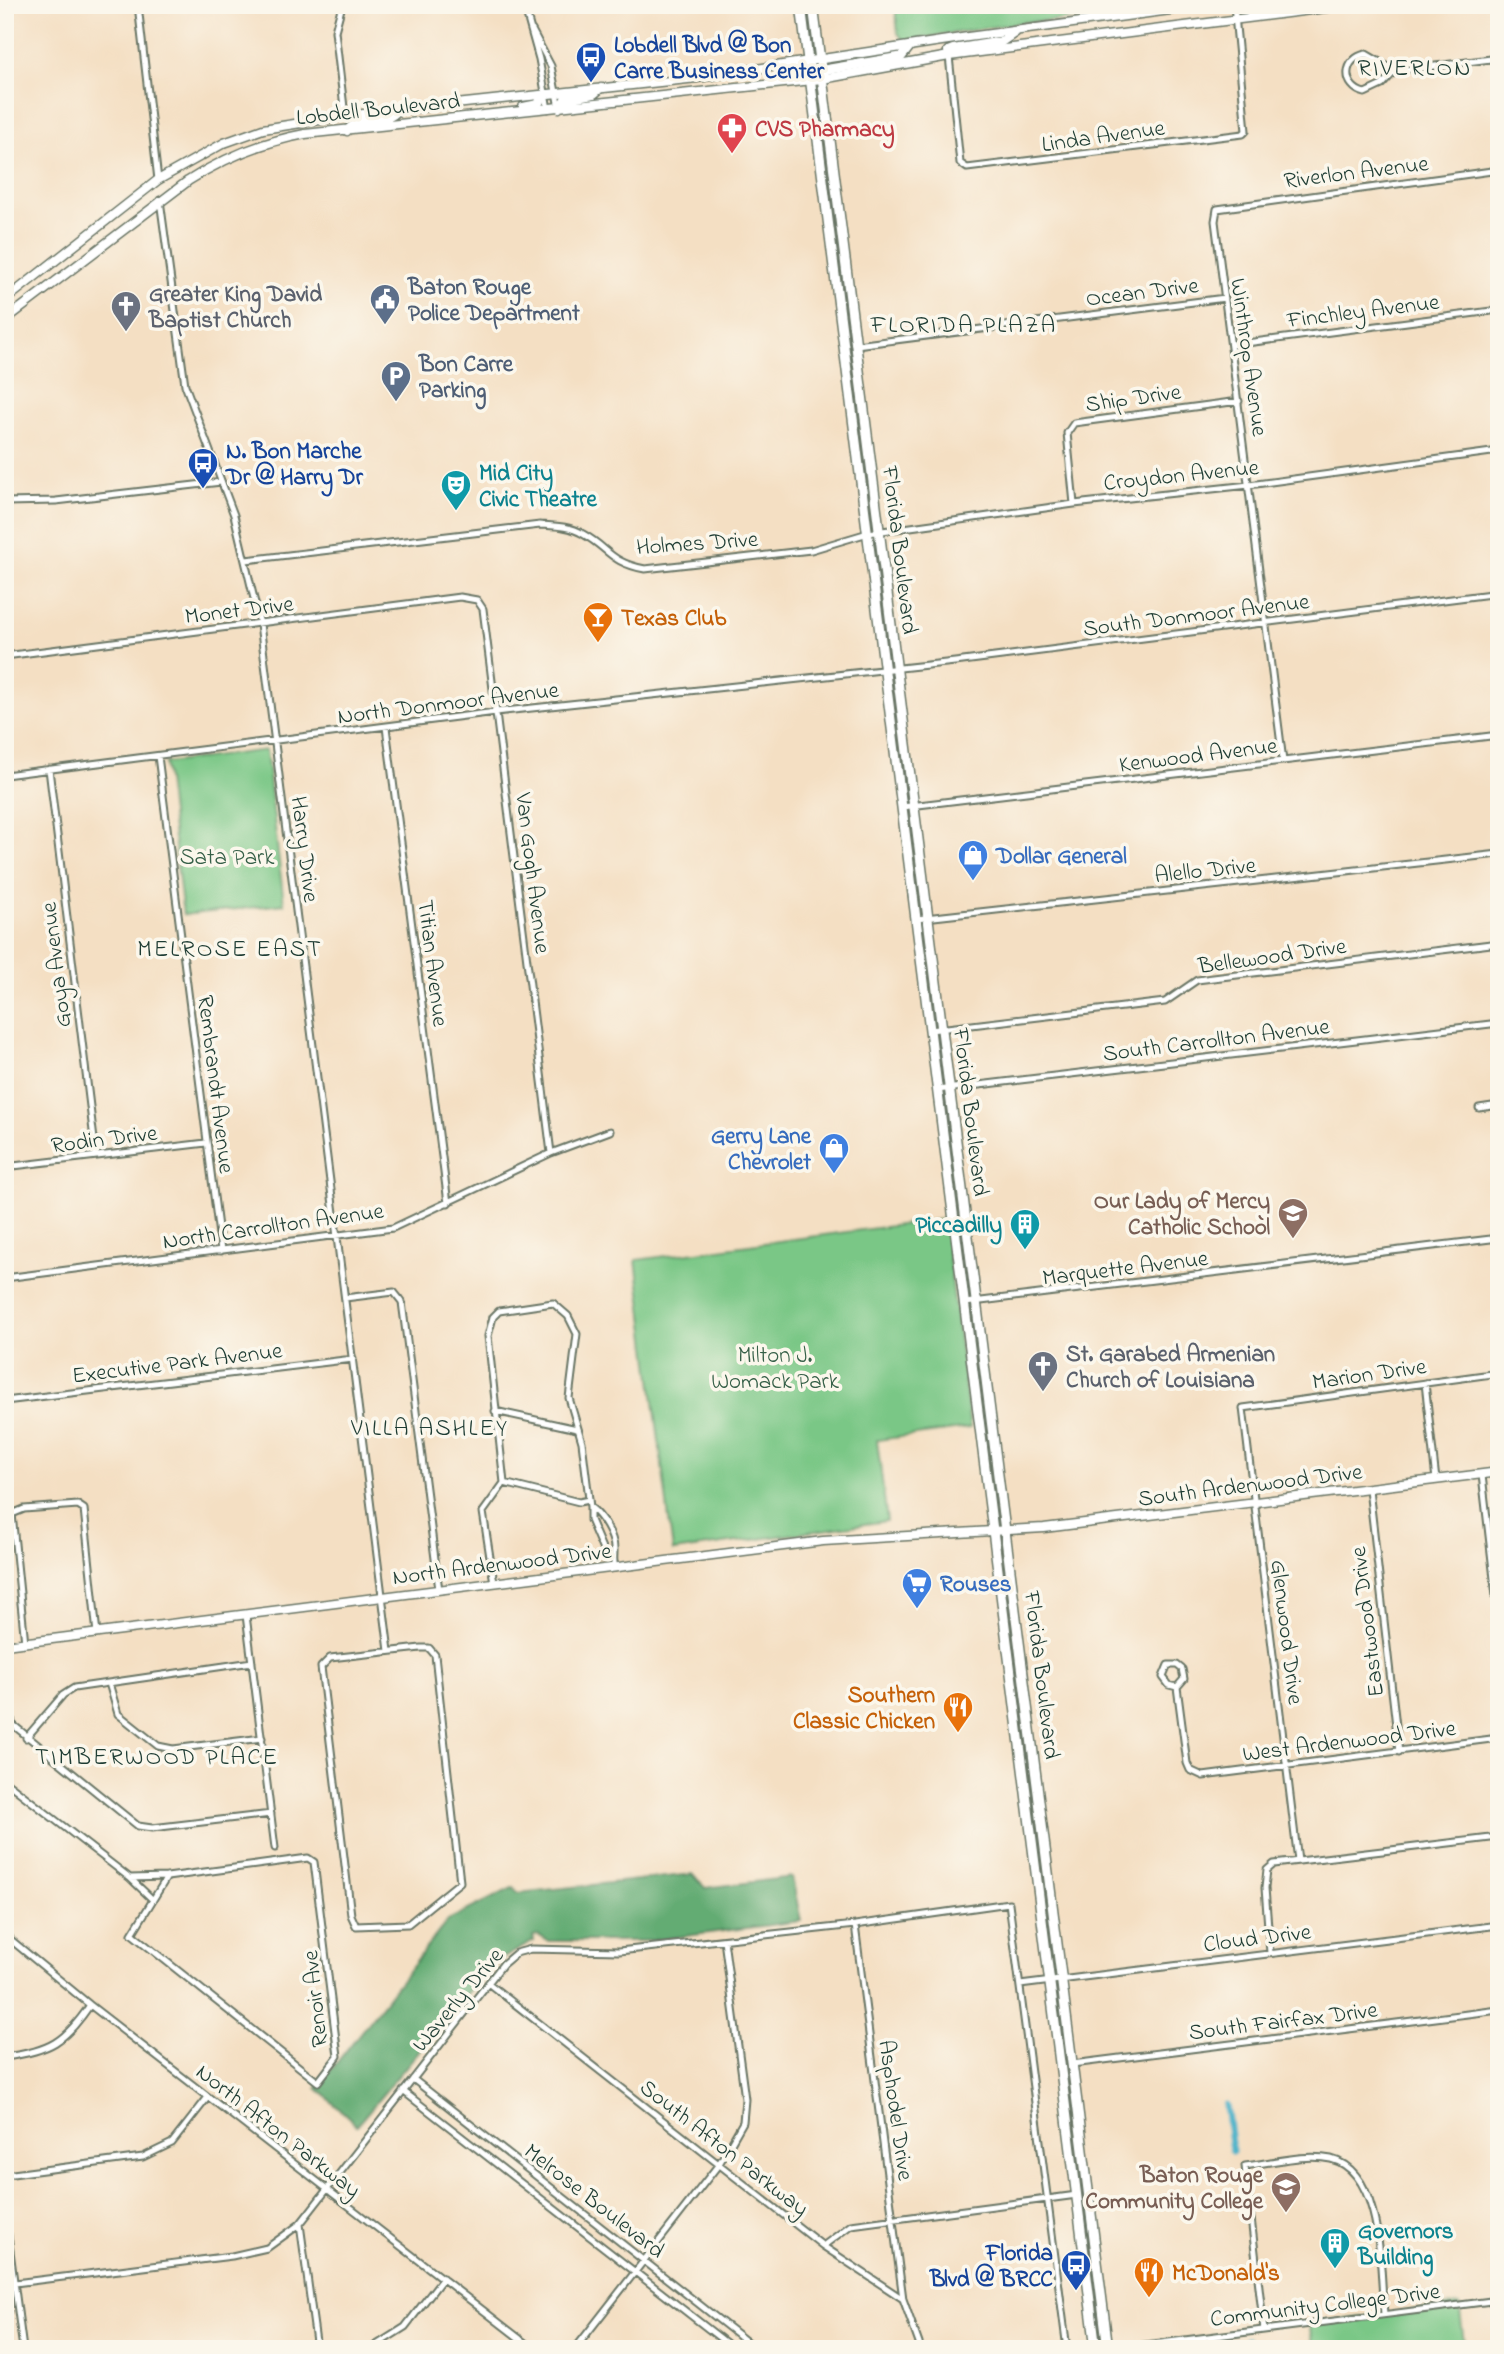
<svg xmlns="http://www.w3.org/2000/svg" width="1504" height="2354" font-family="'Indie Flower',sans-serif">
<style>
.green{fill:#7ac786;stroke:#4c825d;stroke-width:2}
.forest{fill:#63ac73;stroke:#417454;stroke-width:2}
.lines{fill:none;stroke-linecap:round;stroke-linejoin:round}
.canal{stroke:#49b1c8;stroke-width:7}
.street-casing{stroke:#6a7666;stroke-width:9}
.secondary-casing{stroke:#6a7666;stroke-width:11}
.primary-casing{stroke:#6a7666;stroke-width:12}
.street{stroke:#fff;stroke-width:5}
.secondary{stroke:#fff;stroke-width:8}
.primary{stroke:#fff;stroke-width:9}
.labels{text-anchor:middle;stroke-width:7;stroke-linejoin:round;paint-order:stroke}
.transit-label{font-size:23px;font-weight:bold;fill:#164399;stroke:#fbf7ec;text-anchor:start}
.street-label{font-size:23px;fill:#1f3d34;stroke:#fbf7ec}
.health-label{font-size:23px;font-weight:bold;fill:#be3a42;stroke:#fbf7ec;text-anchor:start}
.service-label{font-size:23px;font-weight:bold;fill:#4e5e75;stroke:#fbf7ec;text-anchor:start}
.worship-label{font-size:23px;font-weight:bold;fill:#5b616d;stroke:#fbf7ec;text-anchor:start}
.culture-label{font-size:23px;font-weight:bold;fill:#0d838f;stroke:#fbf7ec;text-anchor:start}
.food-label{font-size:23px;font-weight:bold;fill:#c56008;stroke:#fbf7ec;text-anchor:start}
.shop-label{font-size:23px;font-weight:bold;fill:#366cbe;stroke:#fbf7ec;text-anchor:start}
.park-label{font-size:23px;fill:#366048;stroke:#fbf7ec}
.education-label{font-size:23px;font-weight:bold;fill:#785e54;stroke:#fbf7ec;text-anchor:end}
.neighbourhood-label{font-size:24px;letter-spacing:2px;fill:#1f3d34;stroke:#fbf7ec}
</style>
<rect width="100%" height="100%" fill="#fbf7ec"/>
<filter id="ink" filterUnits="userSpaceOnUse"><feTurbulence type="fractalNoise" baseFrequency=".0143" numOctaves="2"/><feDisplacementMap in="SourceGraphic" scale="14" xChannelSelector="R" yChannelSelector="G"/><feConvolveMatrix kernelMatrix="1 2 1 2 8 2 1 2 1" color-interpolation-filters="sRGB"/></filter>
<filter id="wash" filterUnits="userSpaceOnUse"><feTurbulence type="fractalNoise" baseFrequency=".00686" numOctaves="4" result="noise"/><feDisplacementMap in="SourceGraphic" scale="28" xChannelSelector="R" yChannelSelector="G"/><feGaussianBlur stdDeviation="1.57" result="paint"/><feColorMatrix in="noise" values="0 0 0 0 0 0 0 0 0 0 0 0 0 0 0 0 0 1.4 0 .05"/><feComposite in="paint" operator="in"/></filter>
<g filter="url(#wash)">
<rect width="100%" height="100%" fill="#f4dfc3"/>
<path class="green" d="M895 5H1186L1063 20 1024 22 904 41 898 33Z
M266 750 284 904 183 915 165 763Z
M944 1219 970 1428 877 1440 887 1521 673 1551 636 1260Z
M1459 2305 1465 2349H1314L1309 2324Z"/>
<path class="forest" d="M693 1874 705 1888 792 1877 801 1921 648 1941H548L538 1935 533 1936 534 1941 491 1965 357 2125 317 2088 448 1920 514 1887 518 1893Z"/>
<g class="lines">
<path class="canal" d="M1226 2105 1232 2151
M1247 2340 1249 2349"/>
</g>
</g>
<g filter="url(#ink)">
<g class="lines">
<g class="street-casing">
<path id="street" d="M138 5 158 180
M342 5 335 31 345 116
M524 5 539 59 548 109
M532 30 551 66 559 108
M949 56 960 163 967 168 1243 134 1246 131 1234 5
M1395 71 1366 54C1343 58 1341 87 1365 93L1382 85 1395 71 1499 58
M160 200 185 385 234 515 260 624 389 1651
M856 345 1225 298
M1231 345 1499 310
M5 502 56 501 221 482
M1074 504 1067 433 1074 423 1239 401
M246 560 540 525C555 526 570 526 583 534 610 549 609 562 645 569L811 550 868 533 1074 504 1249 485 1499 451
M5 656 460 597 477 600 483 609 551 1153
M386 727 448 1203
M158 756 221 1251
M1283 761 1215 221 1217 209 1499 170
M49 769 96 1156
M5 775 496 712 955 662 1499 593
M902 807 1499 735
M916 919 1499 854
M930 1030 1165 1002 1197 980 1499 943
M937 1090 1499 1023
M1479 1108 1499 1105
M5 1167 206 1143
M5 1278 393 1228 551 1153 610 1131
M345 1298 394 1292 402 1302 439 1590
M965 1303 1499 1238
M1425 1383 1436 1480
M5 1401 353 1359
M495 1411 577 1429
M1482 1475 1499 1622
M504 1483 579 1502 589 1500
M1369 1489 1399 1752
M612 1559 605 1555 590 1520V1507C601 1515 615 1536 614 1551 614 1558 613 1561 615 1568
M494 1583 483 1512 504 1483 488 1336 493 1317 499 1311 553 1303 568 1316 577 1334 569 1398 582 1442 590 1507
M246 1615 275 1848
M25 1643 12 1514 24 1509 78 1505 84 1509 97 1634
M421 1648H429L435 1655 460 1882 408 1924 356 1926 351 1915 321 1667 330 1658Z
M5 1666 12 1724 138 1826 152 1828 271 1814
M109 1683 118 1714 158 1746 173 1749 262 1738
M1177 1687 1184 1679 1182 1669 1177 1665H1168L1163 1677 1169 1685 1177 1687 1187 1763 1190 1770 1203 1776 1499 1738
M26 1738 63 1695 74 1688 252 1662
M5 1781 130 1878 167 1877 308 1858 314 1862 338 2056 318 2082 132 1934 167 1877
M1298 1861 1243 1408 1499 1373
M130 1878 153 1900
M855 1925 903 2299
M5 1935 90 2005 533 2349
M1270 1953 1265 1888 1267 1870 1274 1864 1499 1837
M488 1983 823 2246 903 2299 921 2349
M1020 1985 1499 1925
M5 2057C50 2051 65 2042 90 2005
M1072 2064 1499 2010
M413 2079 756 2349
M403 2091 734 2349
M5 2175 143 2157 172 2143 208 2097
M5 2213 23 2349
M300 2224 317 2349
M823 2246 851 2225 1077 2195
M15 2283 232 2256 267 2248 300 2224 503 1964 516 1953 531 1949 619 1951 855 1925 1009 1903 1067 2349
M1264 2330 1245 2166C1271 2163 1305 2153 1331 2159 1384 2172 1380 2272 1384 2314
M370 2349 405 2327 443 2278
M575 2349 719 2164 743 2122 745 2099 724 1940
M1114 2349 1499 2300"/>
</g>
<g class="secondary-casing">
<path id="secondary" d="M949 56 948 51 953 49 1003 41 1016 32
M523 107 538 104 545 93
M559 108 565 99 594 94 601 88
M347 131C359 113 386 127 398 110
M5 300 158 180 224 143 263 129 345 116 697 78 968 37 1208 5
M5 320 188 181C225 157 262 142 305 134L822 79 949 56 1350 5
M5 1645 823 1541 1044 1528 1499 1472"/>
</g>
<g class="primary-casing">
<path id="primary" d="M801 5 1096 2349
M813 5 1108 2349
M818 71 901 57 909 47"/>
</g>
<use href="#street" class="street"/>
<use href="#secondary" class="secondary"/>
<use href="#primary" class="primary"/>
</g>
</g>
<defs>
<g id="bus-pin" transform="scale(1.575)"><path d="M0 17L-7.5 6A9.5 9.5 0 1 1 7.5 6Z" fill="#1a4fb4" stroke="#fbf7ec"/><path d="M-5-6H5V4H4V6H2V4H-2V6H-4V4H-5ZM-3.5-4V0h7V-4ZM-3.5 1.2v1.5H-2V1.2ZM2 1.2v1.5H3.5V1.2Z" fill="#fff"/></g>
<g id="pharmacy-pin" transform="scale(1.575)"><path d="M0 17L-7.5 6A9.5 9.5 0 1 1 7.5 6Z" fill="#e0444e" stroke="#fbf7ec"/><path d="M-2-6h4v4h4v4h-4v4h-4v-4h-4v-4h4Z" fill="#fff"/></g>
<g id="civic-pin" transform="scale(1.575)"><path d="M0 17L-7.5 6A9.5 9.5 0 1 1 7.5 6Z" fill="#5c6f8a" stroke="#fbf7ec"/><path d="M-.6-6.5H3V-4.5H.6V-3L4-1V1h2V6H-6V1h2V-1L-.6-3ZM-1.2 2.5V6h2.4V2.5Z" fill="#fff"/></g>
<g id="church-pin" transform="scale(1.575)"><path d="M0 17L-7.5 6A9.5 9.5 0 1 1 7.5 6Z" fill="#6b7280" stroke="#fbf7ec"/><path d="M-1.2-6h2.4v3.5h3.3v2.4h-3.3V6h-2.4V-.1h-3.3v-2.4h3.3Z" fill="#fff"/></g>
<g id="parking-pin" transform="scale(1.575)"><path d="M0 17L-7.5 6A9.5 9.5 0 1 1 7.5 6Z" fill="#5c6f8a" stroke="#fbf7ec"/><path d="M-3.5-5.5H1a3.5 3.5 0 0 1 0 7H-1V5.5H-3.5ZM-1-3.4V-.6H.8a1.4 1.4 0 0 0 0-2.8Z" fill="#fff"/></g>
<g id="theatre-pin" transform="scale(1.575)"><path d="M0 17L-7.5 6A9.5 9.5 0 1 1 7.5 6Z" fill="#0f9aa8" stroke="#fbf7ec"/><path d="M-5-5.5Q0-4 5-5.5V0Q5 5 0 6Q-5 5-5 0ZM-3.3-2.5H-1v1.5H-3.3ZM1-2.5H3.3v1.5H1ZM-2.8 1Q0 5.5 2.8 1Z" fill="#fff"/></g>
<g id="bar-pin" transform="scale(1.575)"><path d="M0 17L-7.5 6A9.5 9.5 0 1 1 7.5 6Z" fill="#e8710a" stroke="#fbf7ec"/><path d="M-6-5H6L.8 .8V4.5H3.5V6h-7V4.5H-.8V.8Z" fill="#fff"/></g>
<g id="shop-pin" transform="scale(1.575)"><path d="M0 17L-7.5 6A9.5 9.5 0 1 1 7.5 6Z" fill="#3f7fe0" stroke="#fbf7ec"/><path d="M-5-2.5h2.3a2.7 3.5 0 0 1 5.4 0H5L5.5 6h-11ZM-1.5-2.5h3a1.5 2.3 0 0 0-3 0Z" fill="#fff"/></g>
<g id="school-pin" transform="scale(1.575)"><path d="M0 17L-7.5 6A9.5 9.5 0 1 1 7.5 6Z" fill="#8d6e63" stroke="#fbf7ec"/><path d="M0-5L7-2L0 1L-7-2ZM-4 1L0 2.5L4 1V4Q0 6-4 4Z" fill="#fff"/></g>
<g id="building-pin" transform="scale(1.575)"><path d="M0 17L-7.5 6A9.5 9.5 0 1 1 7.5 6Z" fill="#0f9aa8" stroke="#fbf7ec"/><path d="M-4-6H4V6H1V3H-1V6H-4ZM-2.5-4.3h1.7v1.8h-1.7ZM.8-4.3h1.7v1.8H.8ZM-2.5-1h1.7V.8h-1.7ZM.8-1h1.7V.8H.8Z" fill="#fff"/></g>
<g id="supermarket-pin" transform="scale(1.575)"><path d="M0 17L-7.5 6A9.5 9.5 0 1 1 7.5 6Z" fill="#3f7fe0" stroke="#fbf7ec"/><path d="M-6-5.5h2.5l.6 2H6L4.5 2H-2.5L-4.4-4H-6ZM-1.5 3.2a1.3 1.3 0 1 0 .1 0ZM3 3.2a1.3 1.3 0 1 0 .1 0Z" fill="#fff"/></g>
<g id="restaurant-pin" transform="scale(1.575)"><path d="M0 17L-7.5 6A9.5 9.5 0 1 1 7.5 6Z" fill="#e8710a" stroke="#fbf7ec"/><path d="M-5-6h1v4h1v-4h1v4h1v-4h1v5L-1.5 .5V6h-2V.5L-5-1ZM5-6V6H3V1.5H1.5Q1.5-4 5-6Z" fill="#fff"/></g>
<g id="university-pin" transform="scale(1.575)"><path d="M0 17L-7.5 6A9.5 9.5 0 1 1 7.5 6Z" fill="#8d6e63" stroke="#fbf7ec"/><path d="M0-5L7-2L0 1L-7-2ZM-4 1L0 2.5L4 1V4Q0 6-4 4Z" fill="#fff"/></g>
</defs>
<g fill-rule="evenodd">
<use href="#bus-pin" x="591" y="57"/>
<use href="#pharmacy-pin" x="732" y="128"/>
<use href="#civic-pin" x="385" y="299"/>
<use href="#church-pin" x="126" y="306"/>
<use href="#parking-pin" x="396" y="376"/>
<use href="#bus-pin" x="203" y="463"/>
<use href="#theatre-pin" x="456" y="485"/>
<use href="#bar-pin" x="598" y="617"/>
<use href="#shop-pin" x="973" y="855"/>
<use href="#shop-pin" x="834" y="1148"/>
<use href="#school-pin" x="1293" y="1213"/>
<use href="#building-pin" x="1025" y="1224"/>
<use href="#church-pin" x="1043" y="1366"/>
<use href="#supermarket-pin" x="917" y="1583"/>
<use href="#restaurant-pin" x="958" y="1707"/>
<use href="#university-pin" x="1286" y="2187"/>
<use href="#building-pin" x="1335" y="2243"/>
<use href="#bus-pin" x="1076" y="2265"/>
<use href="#restaurant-pin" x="1149" y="2272"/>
</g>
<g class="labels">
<g class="transit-label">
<text x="614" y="52">Lobdell Blvd @ Bon<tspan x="614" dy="26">Carre Business Center</tspan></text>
<text x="226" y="458">N. Bon Marche<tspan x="226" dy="26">Dr @ Harry Dr</tspan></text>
<text x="1053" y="2260" text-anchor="end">Florida<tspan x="1053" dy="26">Blvd @ BRCC</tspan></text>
</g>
<g class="street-label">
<text transform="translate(378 108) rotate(-6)" y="8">Lobdell Boulevard</text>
<text transform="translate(1103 135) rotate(-8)" y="8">Linda Avenue</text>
<text transform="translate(1356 171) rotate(-7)" y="8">Riverlon Avenue</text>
<text transform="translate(1142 291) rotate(-7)" y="8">Ocean Drive</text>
<text transform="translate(1363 310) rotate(-7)" y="8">Finchley Avenue</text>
<text transform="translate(1250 357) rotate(82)" y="8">Winthrop Avenue</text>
<text transform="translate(1133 397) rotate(-8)" y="8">Ship Drive</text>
<text transform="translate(1181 474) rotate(-6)" y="8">Croydon Avenue</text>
<text transform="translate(697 542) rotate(-4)" y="8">Holmes Drive</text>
<text transform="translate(901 550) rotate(83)" y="8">Florida Boulevard</text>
<text transform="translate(239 609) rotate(-7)" y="8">Monet Drive</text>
<text transform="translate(1196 614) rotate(-7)" y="8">South Donmoor Avenue</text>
<text transform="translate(448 702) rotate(-7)" y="8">North Donmoor Avenue</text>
<text transform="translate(1198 754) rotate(-7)" y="8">Kenwood Avenue</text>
<text transform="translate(306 849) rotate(83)" y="8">Harry Drive</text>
<text transform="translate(1205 869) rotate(-6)" y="8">Alello Drive</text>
<text transform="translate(534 873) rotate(83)" y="8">Van Gogh Avenue</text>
<text transform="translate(1272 955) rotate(-8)" y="8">Bellewood Drive</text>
<text transform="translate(434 963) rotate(83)" y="8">Titian Avenue</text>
<text transform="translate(55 965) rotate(-97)" y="8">Goya Avenue</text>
<text transform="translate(1216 1039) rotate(-7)" y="8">South Carrollton Avenue</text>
<text transform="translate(217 1084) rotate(83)" y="8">Rembrandt Avenue</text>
<text transform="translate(972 1112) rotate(83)" y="8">Florida Boulevard</text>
<text transform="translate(104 1138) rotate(-7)" y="8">Rodin Drive</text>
<text transform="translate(273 1225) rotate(-8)" y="8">North Carrollton Avenue</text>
<text transform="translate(1125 1267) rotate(-7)" y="8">Marquette Avenue</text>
<text transform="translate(177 1362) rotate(-7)" y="8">Executive Park Avenue</text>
<text transform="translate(1369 1373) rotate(-8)" y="8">Marion Drive</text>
<text transform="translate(1250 1484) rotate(-7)" y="8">South Ardenwood Drive</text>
<text transform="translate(502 1563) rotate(-7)" y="8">North Ardenwood Drive</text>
<text transform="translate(1366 1622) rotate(-97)" y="8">Eastwood Drive</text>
<text transform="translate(1288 1632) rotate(83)" y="8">Glenwood Drive</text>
<text transform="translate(1043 1675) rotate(83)" y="8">Florida Boulevard</text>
<text transform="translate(1349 1740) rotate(-7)" y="8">West Ardenwood Drive</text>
<text transform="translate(1257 1937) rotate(-7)" y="8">Cloud Drive</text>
<text transform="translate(314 1999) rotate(-96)" y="8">Renoir Ave</text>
<text transform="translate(457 1999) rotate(-50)" y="8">Waverly Drive</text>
<text transform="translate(1283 2020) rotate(-7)" y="8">South Fairfax Drive</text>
<text transform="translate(897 2110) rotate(82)" y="8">Asphodel Drive</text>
<text transform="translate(279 2130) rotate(38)" y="8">North Afton Parkway</text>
<text transform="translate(725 2147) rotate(38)" y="8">South Afton Parkway</text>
<text transform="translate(595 2200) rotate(38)" y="8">Melrose Boulevard</text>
<text transform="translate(1325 2304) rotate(-7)" y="8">Community College Drive</text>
</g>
<g class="health-label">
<text x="755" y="136">CVS Pharmacy</text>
</g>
<g class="service-label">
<text x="408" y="294">Baton Rouge<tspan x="408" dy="26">Police Department</tspan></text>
<text x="419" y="371">Bon Carre<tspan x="419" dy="26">Parking</tspan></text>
</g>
<g class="worship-label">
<text x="149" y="301">Greater King David<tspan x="149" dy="26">Baptist Church</tspan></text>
<text x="1066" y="1361">St. Garabed Armenian<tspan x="1066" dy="26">Church of Louisiana</tspan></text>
</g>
<g class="culture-label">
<text x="479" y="480">Mid City<tspan x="479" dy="26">Civic Theatre</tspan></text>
<text x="1002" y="1232" text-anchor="end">Piccadilly</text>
<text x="1358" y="2238">Governors<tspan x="1358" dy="26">Building</tspan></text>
</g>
<g class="food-label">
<text x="621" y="625">Texas Club</text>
<text x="935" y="1702" text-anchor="end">Southern<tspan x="935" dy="26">Classic Chicken</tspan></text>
<text x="1172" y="2280">McDonald's</text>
</g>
<g class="shop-label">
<text x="996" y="863">Dollar General</text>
<text x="811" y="1143" text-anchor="end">Gerry Lane<tspan x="811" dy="26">Chevrolet</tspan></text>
<text x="940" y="1591">Rouses</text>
</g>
<g class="park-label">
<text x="227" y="864">Sata Park</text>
<text x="775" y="1362">Milton J.<tspan x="775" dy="26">Womack Park</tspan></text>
</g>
<g class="education-label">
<text x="1270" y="1208">Our Lady of Mercy<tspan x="1270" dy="26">Catholic School</tspan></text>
<text x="1263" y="2182">Baton Rouge<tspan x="1263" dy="26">Community College</tspan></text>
</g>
<g class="neighbourhood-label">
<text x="1415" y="75">RIVERLON</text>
<text x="964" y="332">FLORIDA PLAZA</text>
<text x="230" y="956">MELROSE EAST</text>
<text x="430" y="1435">VILLA ASHLEY</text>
<text x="157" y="1764">TIMBERWOOD PLACE</text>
</g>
</g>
<rect width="1504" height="2354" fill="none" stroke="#fbf7ec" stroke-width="28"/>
</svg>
